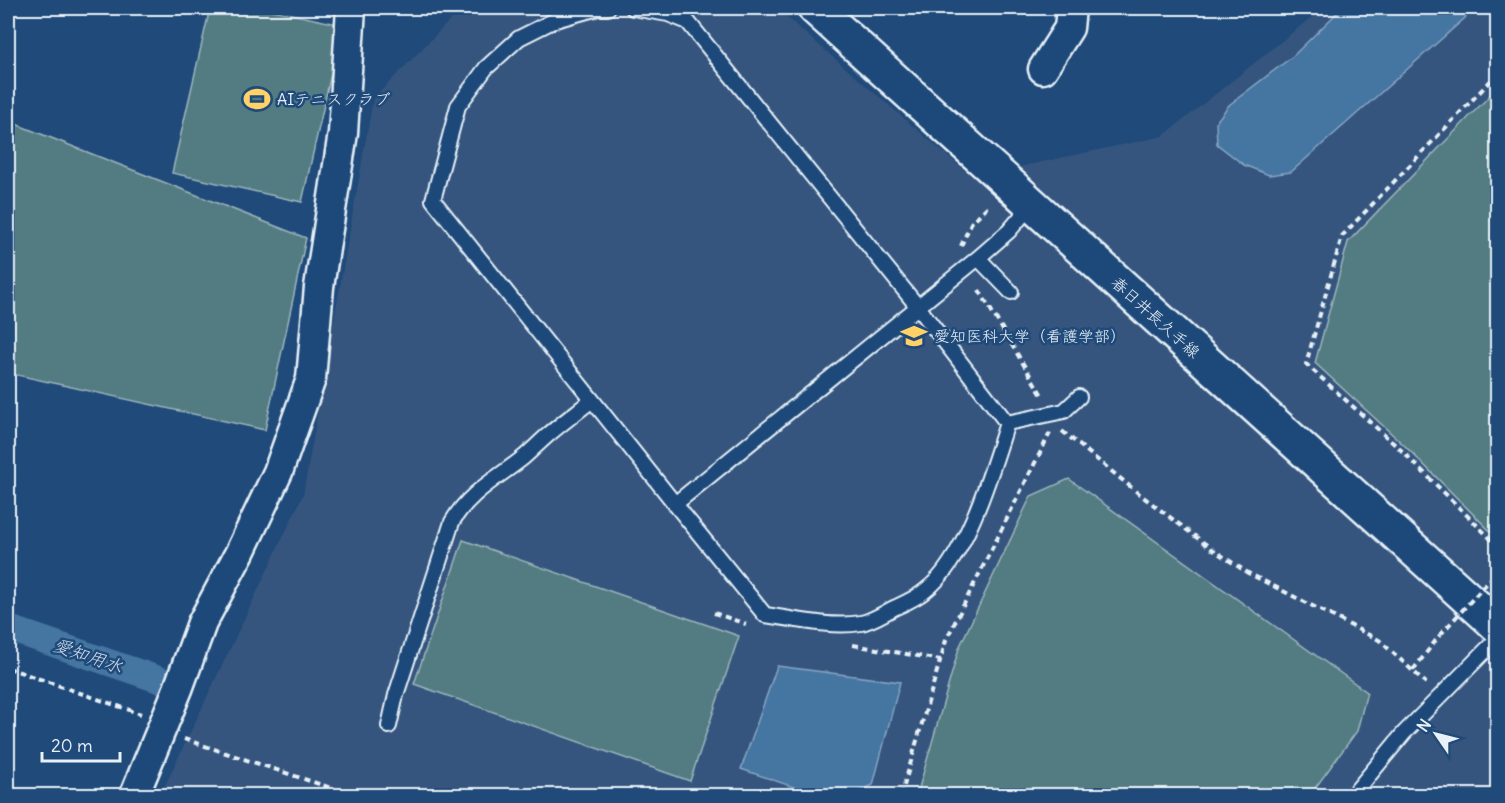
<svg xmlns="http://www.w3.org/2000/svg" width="1505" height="803" font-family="Delius,'Klee One',sans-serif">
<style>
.built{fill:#34557e}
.green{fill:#537b82;stroke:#9eb6bd;stroke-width:1.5}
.water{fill:#4574a1;stroke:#86a6c4;stroke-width:1.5}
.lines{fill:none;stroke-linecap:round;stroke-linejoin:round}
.canal{stroke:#4574a1;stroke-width:27}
.service-casing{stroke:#e8f1f8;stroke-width:18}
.minor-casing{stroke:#e8f1f8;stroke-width:33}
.primary-casing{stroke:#e8f1f8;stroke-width:38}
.path{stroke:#e8f1f8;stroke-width:4;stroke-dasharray:6 4.5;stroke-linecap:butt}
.service{stroke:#1f4a7a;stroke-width:14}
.minor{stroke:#1f4a7a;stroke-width:28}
.primary{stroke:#1f4a7a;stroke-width:33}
.path-bridge{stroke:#e8f1f8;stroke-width:4;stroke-dasharray:6 4.5;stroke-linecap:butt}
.labels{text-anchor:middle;stroke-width:5;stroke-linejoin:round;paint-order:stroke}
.poi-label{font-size:16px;fill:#e8f1f8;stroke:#1f4a7a;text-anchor:start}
.street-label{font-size:16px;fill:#e8f1f8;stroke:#1f4a7a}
.water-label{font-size:18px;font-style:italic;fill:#d0deeb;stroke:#1f4a7a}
</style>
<rect width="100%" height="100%" fill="#1f4a7a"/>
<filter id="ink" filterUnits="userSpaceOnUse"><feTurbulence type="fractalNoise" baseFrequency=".0167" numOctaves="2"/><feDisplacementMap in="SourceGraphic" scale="12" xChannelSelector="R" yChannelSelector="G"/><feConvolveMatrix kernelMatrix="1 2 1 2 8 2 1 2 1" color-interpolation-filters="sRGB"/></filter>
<g filter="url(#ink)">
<path class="built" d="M462 8H776L972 177 1163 136 1323 8H1497V795L160 796 303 495 373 99Z"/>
<path class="green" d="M210 8H263L342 25 302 202 172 173Z
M1497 88V538L1405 446 1315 363 1348 242Z
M8 121 306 238 265 430 8 373Z
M1069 479 1367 692 1357 731 1310 795H917L959 648 1031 496Z
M463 540 739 636 690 781 414 684Z"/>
<path class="water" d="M1342 8H1471L1465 18 1291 172 1269 175 1244 165 1217 144 1216 122 1229 105 1293 56Z
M777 666 900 682 873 785 851 795H817L741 769Z"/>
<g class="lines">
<path class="canal" d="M8 628 169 683"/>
<g class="service-casing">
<path id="service" d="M608 8H598L555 20 519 38 486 68 458 106 433 200 675 504 978 258 1009 231 1032 204
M633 8 668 14 688 22 918 307 1007 423C992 470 966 560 926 590 917 598 905 603 894 608 884 613 872 621 861 623 831 628 794 619 765 615L675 504
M978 258 1011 292
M1007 423 1064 411 1079 397
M389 726 396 695 452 522C469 492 498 478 524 457 532 450 540 442 548 435 562 423 577 412 592 400
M1352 796 1404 733 1498 638"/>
</g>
<g class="minor-casing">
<path id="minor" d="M1043 69 1069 28 1071 8
M134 796 178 689 202 623 240 552 278 472 311 379 319 287 343 133 351 8"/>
</g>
<g class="primary-casing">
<path id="primary" d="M815 8 1498 626"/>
</g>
<path class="path" d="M1498 73 1342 236 1306 364 1402 451 1498 546
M961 246 971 223 990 204
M979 290 1043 397
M1062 431 1142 496 1212 549 1248 573 1379 640 1426 683
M714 613 746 624
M853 645 941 660
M8 668 141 714
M1413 670 1440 635
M184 739 355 796
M901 796 946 640 1050 433"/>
<use href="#service" class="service"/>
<use href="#minor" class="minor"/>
<use href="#primary" class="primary"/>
<path class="path-bridge" d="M1440 635 1498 571"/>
</g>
</g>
<defs>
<g id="stadium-bare" transform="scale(2.07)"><path d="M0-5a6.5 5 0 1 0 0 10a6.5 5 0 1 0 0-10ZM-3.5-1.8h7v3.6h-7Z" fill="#ffd166" stroke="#1f4a7a" stroke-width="2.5" paint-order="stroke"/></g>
<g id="university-bare" transform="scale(2.07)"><path d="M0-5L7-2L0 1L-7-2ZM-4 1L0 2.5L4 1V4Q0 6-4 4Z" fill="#ffd166" stroke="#1f4a7a" stroke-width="2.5" paint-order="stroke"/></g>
</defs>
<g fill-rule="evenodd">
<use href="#stadium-bare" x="257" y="99"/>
<use href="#university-bare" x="914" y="336"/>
</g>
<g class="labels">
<g class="poi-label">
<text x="277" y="105">AIテニスクラブ</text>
<text x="934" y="342">愛知医科大学（看護学部）</text>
</g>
<g class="street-label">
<text transform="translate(1156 317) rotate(42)" y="6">春日井長久手線</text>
</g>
<g class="water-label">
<text transform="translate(88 656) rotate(19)" y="6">愛知用水</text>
</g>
</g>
<rect width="1505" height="803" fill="none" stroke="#1f4a7a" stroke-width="30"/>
<rect x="15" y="15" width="1475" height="773" fill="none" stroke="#e8f1f8" stroke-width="2" filter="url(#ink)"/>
<g transform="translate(1436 734) rotate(305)" stroke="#1f4a7a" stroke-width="4.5" paint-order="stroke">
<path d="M0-4.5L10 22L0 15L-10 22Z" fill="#e8f1f8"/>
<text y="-9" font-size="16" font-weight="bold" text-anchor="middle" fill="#e8f1f8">N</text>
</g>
<path d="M42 752v9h78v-9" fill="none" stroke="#e8f1f8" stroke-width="3"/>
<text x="51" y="752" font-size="18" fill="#e8f1f8" stroke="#1f4a7a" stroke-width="4.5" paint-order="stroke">20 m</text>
</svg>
